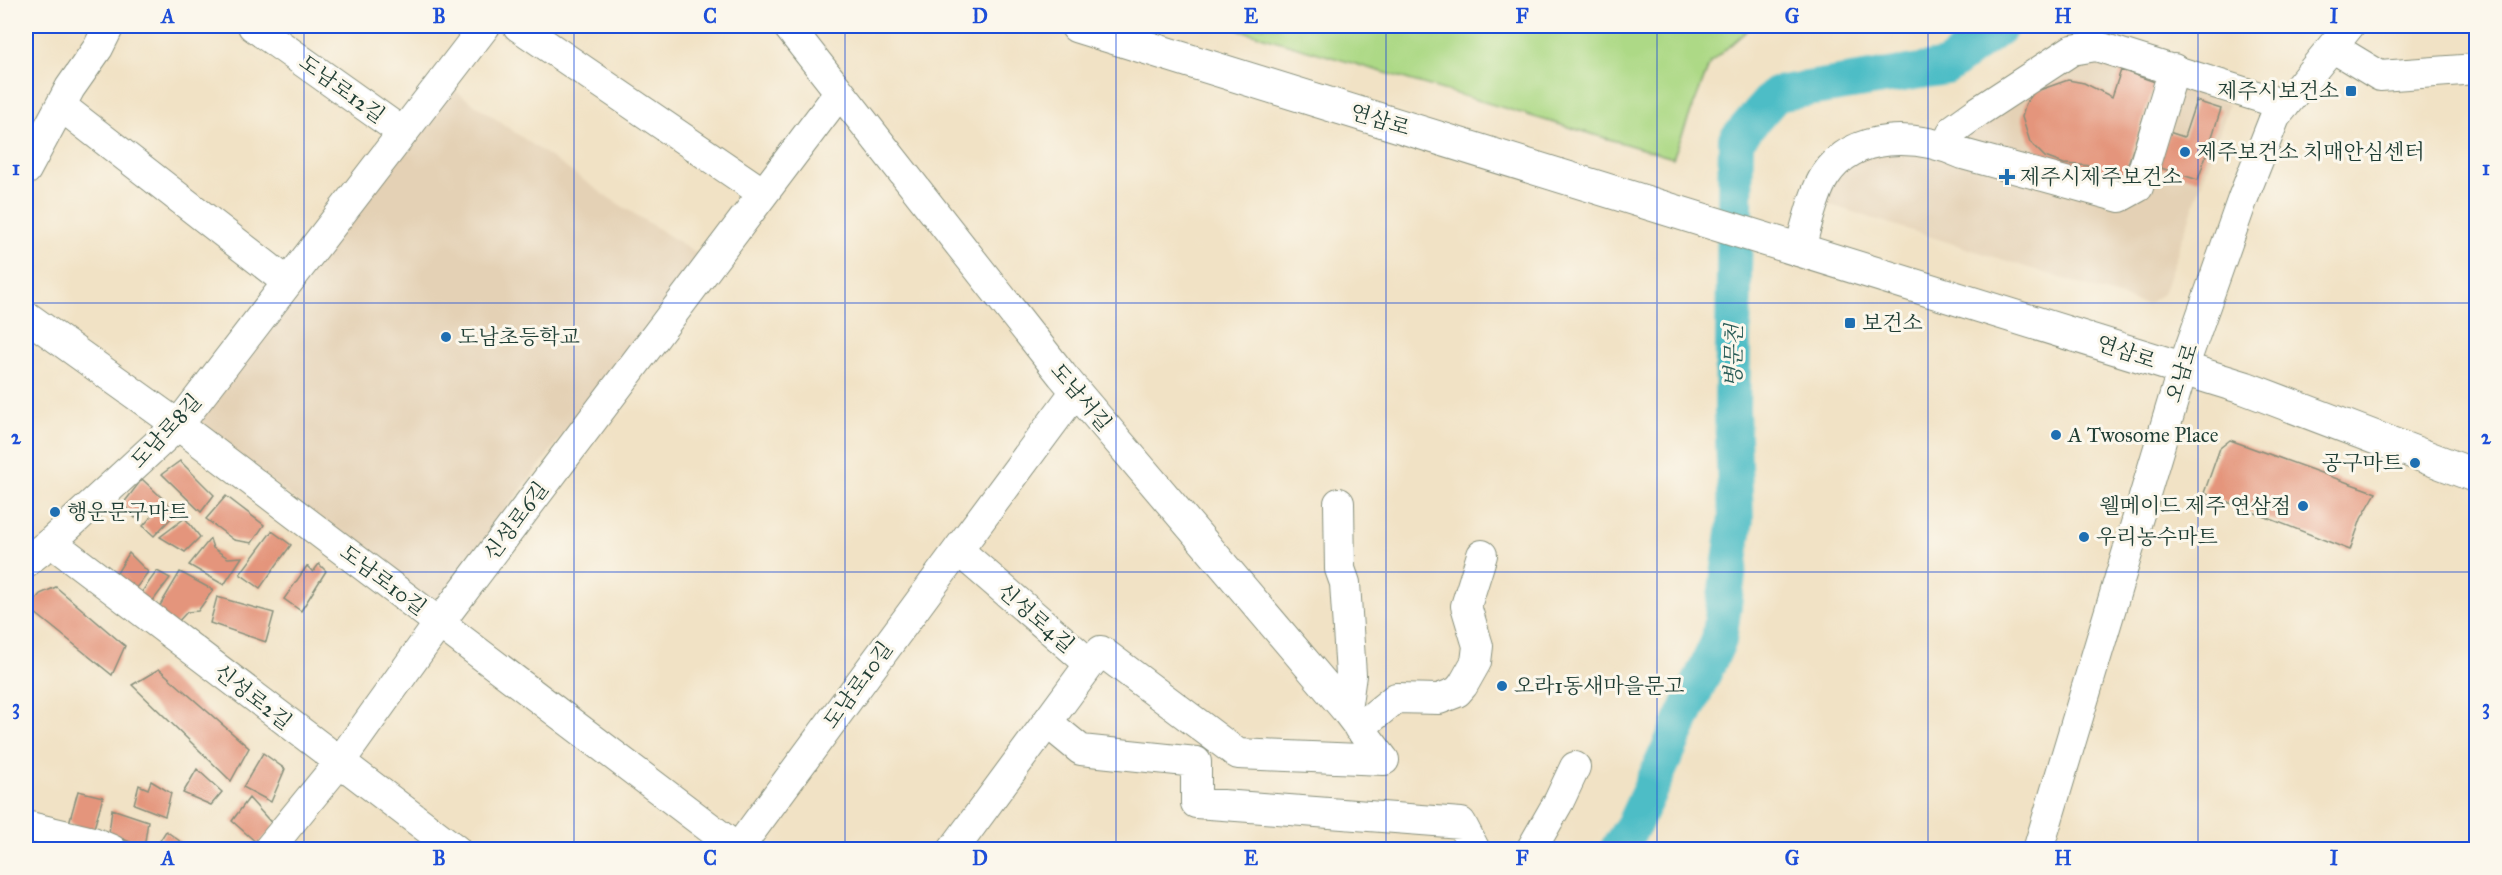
<svg xmlns="http://www.w3.org/2000/svg" width="2502" height="875" font-family="'IM FELL Great Primer','Noto Serif KR',serif">
<style>
.built{fill:#e4d1b5}
.green{fill:#add986;stroke:#668b5d;stroke-width:1.5}
.lines{fill:none;stroke-linecap:round;stroke-linejoin:round}
.river{stroke:#4ebdc6;stroke-width:36}
.building{fill:#e4957c}
.minor-casing{stroke:#88907c;stroke-width:32}
.major-casing{stroke:#88907c;stroke-width:35}
.minor{stroke:#fff;stroke-width:30}
.major{stroke:#fff;stroke-width:33}
.grid{fill:none;stroke:#1d4ed8;stroke-width:1.5;stroke-opacity:0.55}
.poi-dot{fill:#1f6fb2;stroke:#fbf7ec;stroke-width:2}
.labels{text-anchor:middle;stroke-width:6;stroke-linejoin:round;paint-order:stroke}
.street-label{font-size:21px;fill:#1f3d34;stroke:#fbf7ec}
.poi-label{font-size:21px;fill:#1f3d34;stroke:#fbf7ec;text-anchor:start}
.water-label{font-size:22px;font-style:italic;fill:#2b5d58;stroke:#fbf7ec}
.neatline{fill:none;stroke:#1d4ed8;stroke-width:2}
.grid-label{font-size:20px;text-anchor:middle;font-weight:bold;fill:#1d4ed8}
</style>
<rect width="100%" height="100%" fill="#fbf7ec"/>
<filter id="ink" filterUnits="userSpaceOnUse"><feTurbulence type="fractalNoise" baseFrequency=".0167" numOctaves="2"/><feDisplacementMap in="SourceGraphic" scale="12" xChannelSelector="R" yChannelSelector="G"/><feConvolveMatrix kernelMatrix="1 2 1 2 8 2 1 2 1" color-interpolation-filters="sRGB"/></filter>
<filter id="wash" filterUnits="userSpaceOnUse"><feTurbulence type="fractalNoise" baseFrequency=".008" numOctaves="4" result="noise"/><feDisplacementMap in="SourceGraphic" scale="24" xChannelSelector="R" yChannelSelector="G"/><feGaussianBlur stdDeviation="1.35" result="paint"/><feColorMatrix in="noise" values="0 0 0 0 0 0 0 0 0 0 0 0 0 0 0 0 0 1.4 0 .05"/><feComposite in="paint" operator="in"/></filter>
<g filter="url(#wash)">
<rect width="100%" height="100%" fill="#f1e2c5"/>
<path class="built" d="M2096 56 2229 104 2163 294 2146 305 1799 195 1823 160 1874 128 1940 130 2071 57Z
M444 83 609 198 700 255 431 608 192 418Z"/>
<path class="green" d="M1227 26H1752L1710 63 1673 158Z"/>
<g class="lines">
<path class="river" d="M1617 850 1634 824 1719 640 1736 518 1732 411 1736 140 1776 94 1946 67 2001 26"/>
</g>
<g id="blocks">
<path class="building" d="M2121 70 2155 82 2120 189 2088 180 2093 166 2064 164 2045 157 2030 142 2022 117 2026 103 2034 92 2068 80 2084 83 2112 97Z
M2196 101 2221 109 2198 180 2158 167 2169 132 2184 137Z
M2230 440 2376 493 2361 519 2350 550 2204 493 2220 448Z
M180 461 214 495 201 512 162 474Z
M142 479 177 512 154 536 143 526 152 516 145 505 135 518 123 504Z
M226 496 264 525 252 543 234 540 206 519Z
M185 518 200 537 185 552 160 537Z
M272 531 291 545 260 588 240 574Z
M210 539 213 548 228 558 242 557 224 585 189 565Z
M129 553 148 572 130 596 111 583Z
M319 564 326 571 301 611 284 599 307 566 313 572Z
M157 571 170 578 146 610 136 600Z
M180 572 213 590 198 611 187 612 175 625 155 614Z
M56 587 125 646 112 675 29 608 40 594Z
M217 597 274 613 266 642 210 623Z
M159 669 249 748 231 781 132 685Z
M263 753 285 769 271 802 243 787Z
M197 769 222 792 211 805 183 793Z
M151 781 171 793 165 816 134 804 139 785 148 789Z
M78 791 103 797 92 835 69 823Z
M249 798 275 827 258 844 232 821Z
M112 809 148 821 144 848 109 833Z
M166 831 192 850H154Z"/>
</g>
</g>
<g filter="url(#ink)">
<use href="#blocks" fill-opacity="0" stroke="#88907c" stroke-width="1.5"/>
<g class="lines">
<g class="minor-casing">
<path id="minor" d="M253 26 402 132
M518 26 763 193
M788 26 1062 375 1346 710 1384 760
M2332 47 2380 76 2476 69
M61 106 287 282
M1946 146 1954 129 1979 111 2072 50 2096 46 2285 105
M26 170 70 88 98 48 109 26
M1799 251C1806 229 1813 194 1825 176 1854 131 1919 134 1963 154L2120 197 2138 187 2174 69
M26 316 178 425 739 850
M1339 503 1340 569 1345 583 1351 675 1346 710
M51 542 456 850
M26 562 51 542 178 425 485 26
M1090 664 1101 651 1238 754 1384 760
M1048 723 1081 750 1196 762V803L1461 823 1475 850
M1359 728 1396 698 1439 699 1457 692 1463 685 1476 662 1478 646 1466 606 1482 555
M26 826 93 842 112 850
M268 850 339 763 440 622 840 92
M737 850 958 550
M953 850 1090 664 958 550 1076 391
M1531 850 1559 801 1575 767
M2038 850 2182 371 2243 198 2275 117 2349 26"/>
</g>
<g class="major-casing">
<path id="major" d="M1077 26 2245 388 2476 476"/>
</g>
<use href="#minor" class="minor"/>
<use href="#major" class="major"/>
</g>
</g>
<path class="grid" d="M304 26V850M574 26V850M845 26V850M1116 26V850M1386 26V850M1657 26V850M1928 26V850M2198 26V850M26 303H2476M26 572H2476"/>
<g class="poi-dot">
<rect x="2345" y="85" width="12" height="12" rx="3"/>
<circle cx="2185" cy="152" r="6"/>
<path d="M2004 168h6v6h6v6h-6v6h-6v-6h-6v-6h6z"/>
<rect x="1844" y="317" width="12" height="12" rx="3"/>
<circle cx="446" cy="337" r="6"/>
<circle cx="2056" cy="435" r="6"/>
<circle cx="2415" cy="463" r="6"/>
<circle cx="2303" cy="506" r="6"/>
<circle cx="55" cy="512" r="6"/>
<circle cx="2084" cy="537" r="6"/>
<circle cx="1502" cy="686" r="6"/>
</g>
<g class="labels">
<g class="street-label">
<text transform="translate(342 89) rotate(36)" y="7">도남로12길</text>
<text transform="translate(1380 120) rotate(17)" y="7">연삼로</text>
<text transform="translate(2126 352) rotate(19)" y="7">연삼로</text>
<text transform="translate(2182 373) rotate(-72)" y="7">오남로</text>
<text transform="translate(1081 397) rotate(50)" y="7">도남서길</text>
<text transform="translate(166 431) rotate(-47)" y="7">도남로8길</text>
<text transform="translate(516 521) rotate(-53)" y="7">신성로6길</text>
<text transform="translate(383 580) rotate(37)" y="7">도남로10길</text>
<text transform="translate(1036 618) rotate(41)" y="7">신성로4길</text>
<text transform="translate(858 685) rotate(-54)" y="7">도남로10길</text>
<text transform="translate(253 697) rotate(38)" y="7">신성로2길</text>
</g>
<g class="poi-label">
<text x="2339" y="98" text-anchor="end">제주시보건소</text>
<text x="2197" y="159">제주보건소 치매안심센터</text>
<text x="2020" y="184">제주시제주보건소</text>
<text x="1862" y="330">보건소</text>
<text x="458" y="344">도남초등학교</text>
<text x="2068" y="442">A Twosome Place</text>
<text x="2403" y="470" text-anchor="end">공구마트</text>
<text x="2291" y="513" text-anchor="end">웰메이드 제주 연삼점</text>
<text x="67" y="519">행운문구마트</text>
<text x="2096" y="544">우리농수마트</text>
<text x="1514" y="693">오라1동새마을문고</text>
</g>
<g class="water-label">
<text transform="translate(1733 356) rotate(-89)" y="8">병문천</text>
</g>
</g>
<rect width="2502" height="875" fill="none" stroke="#fbf7ec" stroke-width="66"/>
<rect x="33" y="33" width="2436" height="809" class="neatline"/>
<g class="grid-label">
<text x="168" y="23">A</text>
<text x="439" y="23">B</text>
<text x="710" y="23">C</text>
<text x="980" y="23">D</text>
<text x="1251" y="23">E</text>
<text x="1522" y="23">F</text>
<text x="1792" y="23">G</text>
<text x="2063" y="23">H</text>
<text x="2334" y="23">I</text>
<text x="16" y="175">1</text>
<text x="2486" y="175">1</text>
<text x="16" y="444">2</text>
<text x="2486" y="444">2</text>
<text x="16" y="714">3</text>
<text x="2486" y="714">3</text>
<text x="168" y="865">A</text>
<text x="439" y="865">B</text>
<text x="710" y="865">C</text>
<text x="980" y="865">D</text>
<text x="1251" y="865">E</text>
<text x="1522" y="865">F</text>
<text x="1792" y="865">G</text>
<text x="2063" y="865">H</text>
<text x="2334" y="865">I</text>
</g>
</svg>
